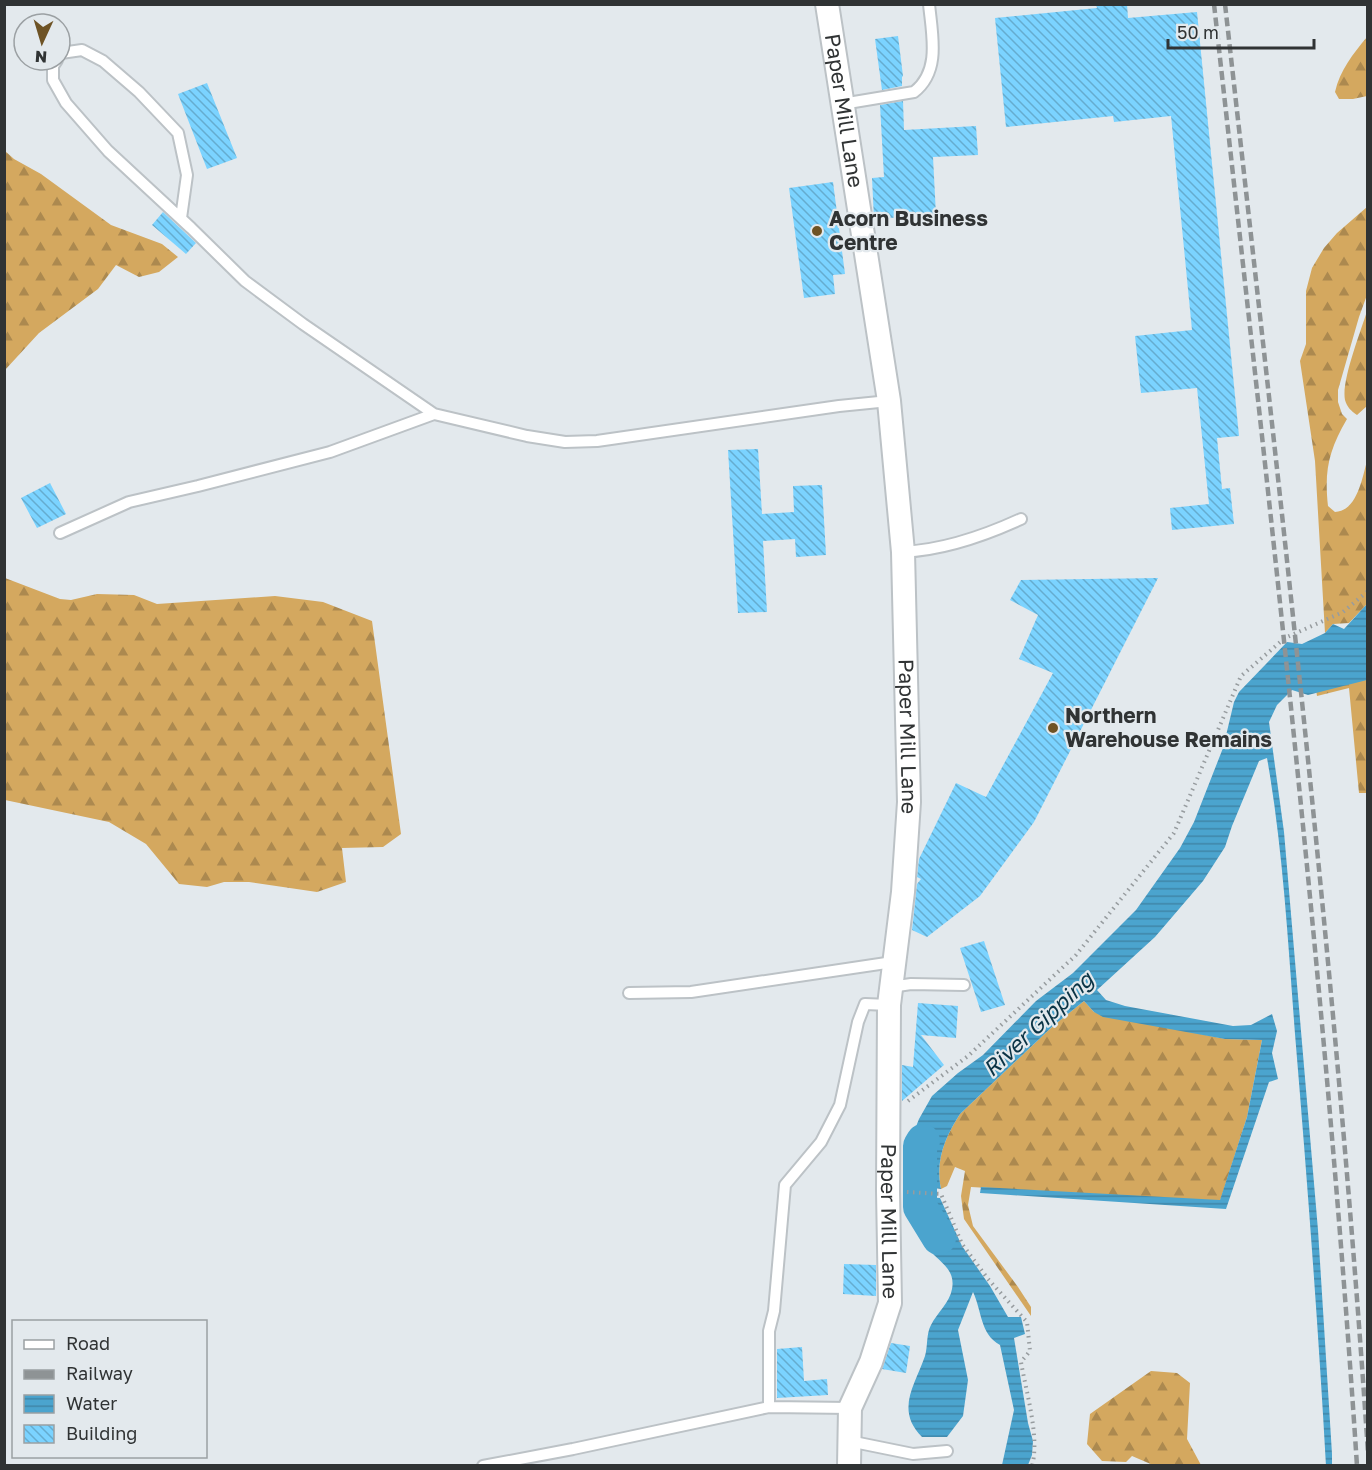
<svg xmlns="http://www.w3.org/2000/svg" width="1372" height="1470" font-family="'Golos Text',sans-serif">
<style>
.forest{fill:url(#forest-firs)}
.water{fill:url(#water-rules)}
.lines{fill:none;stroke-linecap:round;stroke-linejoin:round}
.river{stroke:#4ba4ce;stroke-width:34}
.building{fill:url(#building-back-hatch)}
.lane-casing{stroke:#bcc2c6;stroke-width:14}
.street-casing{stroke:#bcc2c6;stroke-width:26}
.path{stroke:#979c9f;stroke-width:4;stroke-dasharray:1.5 4.5;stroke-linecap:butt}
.lane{stroke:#fff;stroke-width:10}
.street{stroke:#fff;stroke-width:22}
.rail{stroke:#8e9395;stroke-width:4.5;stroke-dasharray:9 4.5;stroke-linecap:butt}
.poi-dot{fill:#6e5325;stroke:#e3e9ed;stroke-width:2}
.labels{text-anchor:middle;stroke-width:4.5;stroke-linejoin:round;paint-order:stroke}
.street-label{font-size:21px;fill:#303334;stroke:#e3e9ed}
.poi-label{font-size:21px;font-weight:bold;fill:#303334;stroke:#e3e9ed;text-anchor:start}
.water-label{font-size:22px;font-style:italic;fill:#0a3345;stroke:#e3e9ed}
</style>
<defs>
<pattern id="forest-firs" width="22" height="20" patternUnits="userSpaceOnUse" patternTransform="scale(1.5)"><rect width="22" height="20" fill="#d4a85f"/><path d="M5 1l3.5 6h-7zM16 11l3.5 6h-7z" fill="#ac894f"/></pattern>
<pattern id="water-rules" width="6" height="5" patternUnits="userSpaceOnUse" patternTransform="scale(1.5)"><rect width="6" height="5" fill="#4ba4ce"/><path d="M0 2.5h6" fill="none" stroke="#3f86a8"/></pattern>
<pattern id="building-back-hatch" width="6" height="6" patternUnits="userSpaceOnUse" patternTransform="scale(1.5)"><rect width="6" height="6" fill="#7bd3ff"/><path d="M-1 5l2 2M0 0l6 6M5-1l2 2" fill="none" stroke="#65accf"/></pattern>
</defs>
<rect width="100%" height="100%" fill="#e3e9ed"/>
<path class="forest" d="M1367 37V96L1353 99H1339L1335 92C1340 70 1353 54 1367 37Z
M5 151 14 159 41 174 111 225 162 244 178 257 159 272 139 277 116 265 98 289 39 333 5 370Z
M1367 207V295L1359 317 1338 390V402L1342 414 1347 419C1329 450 1324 470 1328 506L1335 512C1357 511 1362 479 1367 461V604L1349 623 1333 624 1325 633 1315 461 1300 361 1306 344V291L1312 268 1324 248 1337 233Z
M1367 311V406L1357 415C1351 411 1347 407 1345 400 1341 381 1361 331 1367 311Z
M5 578 60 599 71 600 97 594 134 595 157 604 275 596 323 602 372 621 401 834 383 847 342 848 346 882 317 892 249 882H224L207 887 179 884 146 844 109 822 5 800Z
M1367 656V793H1359L1349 688 1317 696 1314 677Z
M1084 1001 1094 1012 1225 1039 1262 1040 1247 1117 1220 1201 971 1187 968 1205 973 1226 1018 1287 1031 1307V1316L964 1219 961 1196 965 1171 955 1167 947 1186 941 1189C935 1161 945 1137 960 1114L1053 1026Z
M1151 1371 1177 1373 1190 1383 1187 1439 1201 1465H1153L1132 1456 1126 1462 1102 1461 1087 1444 1090 1414Z"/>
<path class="water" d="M1367 604V680L1308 695 1292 690 1277 705 1269 722 1284 832 1318 1230 1332 1454V1465L1326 1466C1318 1322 1307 1178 1295 1034 1288 942 1283 849 1267 758L1259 761 1232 826 1225 847 1203 881 1155 937 1097 990 1106 1000 1125 1006 1233 1026 1251 1025 1272 1014 1277 1031 1272 1053 1278 1079 1269 1082 1226 1209 980 1193 981 1187 1220 1200 1247 1117 1262 1040 1225 1039 1103 1017 1094 1012 1084 1001 1053 1026 960 1114C945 1137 935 1161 941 1189L908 1184 907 1149 919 1119 932 1096 958 1073 983 1055 1036 1001 1073 973 1136 910 1180 848 1194 822 1223 748 1234 702 1239 692 1287 642 1302 644 1325 633 1333 624 1344 629Z
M909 1196 940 1198 962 1246 990 1286 1008 1317H1021L1025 1334 1014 1338 1028 1423 1033 1441 1032 1455 1028 1465H1002L1014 1410 1000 1345C980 1334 982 1311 973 1292L958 1330 968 1380 963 1416 947 1437H922C895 1410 915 1385 925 1356 928 1346 926 1334 931 1325 937 1313 950 1302 952 1289 956 1268 938 1262 928 1248 917 1232 913 1213 909 1196Z"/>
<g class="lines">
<path class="river" d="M923 1141 920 1146V1207L939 1238"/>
</g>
<path class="building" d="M1096 4H1127L1128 18 1197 12 1239 436 1217 438 1222 489 1230 488 1234 524 1172 530 1170 508 1209 504 1197 388 1141 393 1135 336 1192 330 1171 116 1114 122 1113 116 1006 127 995 18 1097 8Z
M898 36 903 76 902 77V86L882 90 875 39Z
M207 83 237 158 207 169 178 94Z
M903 101 904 130 976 126 978 155 933 157 936 215 874 219 872 178 884 177 880 105Z
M833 182 845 274 833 275 835 294 804 298 789 188Z
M163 212 196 243 186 254 152 225Z
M758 449 762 514 794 512 793 486 822 485 826 555 796 557 795 539 763 541 767 612 738 613 728 450Z
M50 483 66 514 37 528 21 498Z
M1158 578 1034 822 980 896 927 937 912 930 917 884 921 879 917 877 919 859 956 783 986 797 1053 673 1019 659 1038 615 1010 600 1021 580Z
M984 941 1005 1005 981 1012 960 948Z
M918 1003 958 1006 956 1038 921 1035 944 1065 902 1101V1065L913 1067Z
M844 1264 876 1265V1296L843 1294Z
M891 1343 910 1346 906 1373 882 1369Z
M802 1347 804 1381 827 1379 828 1395 777 1398V1349Z"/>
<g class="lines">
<g class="lane-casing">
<path id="lane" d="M60 55 61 53 82 50 103 61 139 92 178 133 187 175 181 218
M57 60 53 66V80L66 103 108 151 191 228 245 281 303 324 434 414 527 436 565 442 597 441 839 406 889 401
M842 104 914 92C941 71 932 35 929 4
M60 533 129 502 198 486 330 452 434 414
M903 552C944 550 984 536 1021 519
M891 987 911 984 964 985
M629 993 691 992 893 962
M850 1408 769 1407V1331L774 1311 785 1185 821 1142 840 1105 858 1022 865 1004 889 1005
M849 1441 913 1454 947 1451
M483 1466 573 1449 769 1407"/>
</g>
<g class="street-casing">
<g id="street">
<path id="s1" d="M827 4 889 401 903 552 909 802 903 892 889 1005 888 1191 890 1303 871 1362 850 1408 849 1466"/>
</g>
</g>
<path class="path" d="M908 1101 968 1056 1076 955 1174 833 1241 676 1285 638 1343 612 1368 591
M907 1192 941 1194 962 1244 988 1279 1027 1322 1030 1351 1021 1362C1026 1392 1040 1437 1032 1466"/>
<use href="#lane" class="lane"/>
<use href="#street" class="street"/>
<path class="rail" d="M1214 4C1268 491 1325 977 1357 1466
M1225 4C1279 487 1336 969 1368 1453"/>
</g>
<g class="poi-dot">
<circle cx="817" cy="231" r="6"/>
<circle cx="1053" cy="728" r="6"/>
</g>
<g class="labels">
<g class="street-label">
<text dy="7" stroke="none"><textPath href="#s1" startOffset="108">Paper Mill Lane</textPath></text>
<text dy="7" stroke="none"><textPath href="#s1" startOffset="738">Paper Mill Lane</textPath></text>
<text dy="7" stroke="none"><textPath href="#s1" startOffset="1224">Paper Mill Lane</textPath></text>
</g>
<g class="poi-label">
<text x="829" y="226">Acorn Business<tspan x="829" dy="24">Centre</tspan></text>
<text x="1065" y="723">Northern<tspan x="1065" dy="24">Warehouse Remains</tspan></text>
</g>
<g class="water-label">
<text transform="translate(1038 1024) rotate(-43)" y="8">River Gipping</text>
</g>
</g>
<rect width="1372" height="1470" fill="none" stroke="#303334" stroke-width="12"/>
<rect x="12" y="1320" width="195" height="138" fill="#e3e9ed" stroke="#9ba0a3" stroke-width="1.5"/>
<rect x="24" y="1340" width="30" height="9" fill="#ffffff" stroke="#9ba0a3" stroke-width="1.5"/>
<text x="66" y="1350" font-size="18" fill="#303334">Road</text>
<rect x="24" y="1370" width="30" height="9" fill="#8e9395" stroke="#9ba0a3" stroke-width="1.5"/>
<text x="66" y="1380" font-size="18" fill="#303334">Railway</text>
<rect x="24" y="1395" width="30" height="18" fill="url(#water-rules)" stroke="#9ba0a3" stroke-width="1.5"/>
<text x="66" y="1410" font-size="18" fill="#303334">Water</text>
<rect x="24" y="1425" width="30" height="18" fill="url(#building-back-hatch)" stroke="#9ba0a3" stroke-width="1.5"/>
<text x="66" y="1440" font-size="18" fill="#303334">Building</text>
<g transform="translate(42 42) rotate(184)"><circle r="28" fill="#e3e9ed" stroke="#9ba0a3" stroke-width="1.5"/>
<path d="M0-4.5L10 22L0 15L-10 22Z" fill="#6e5325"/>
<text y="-9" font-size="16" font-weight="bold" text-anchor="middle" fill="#303334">N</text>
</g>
<path d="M1168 39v9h146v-9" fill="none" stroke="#303334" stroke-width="3"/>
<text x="1177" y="39" font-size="18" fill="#303334" stroke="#e3e9ed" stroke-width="4.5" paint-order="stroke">50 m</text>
</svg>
